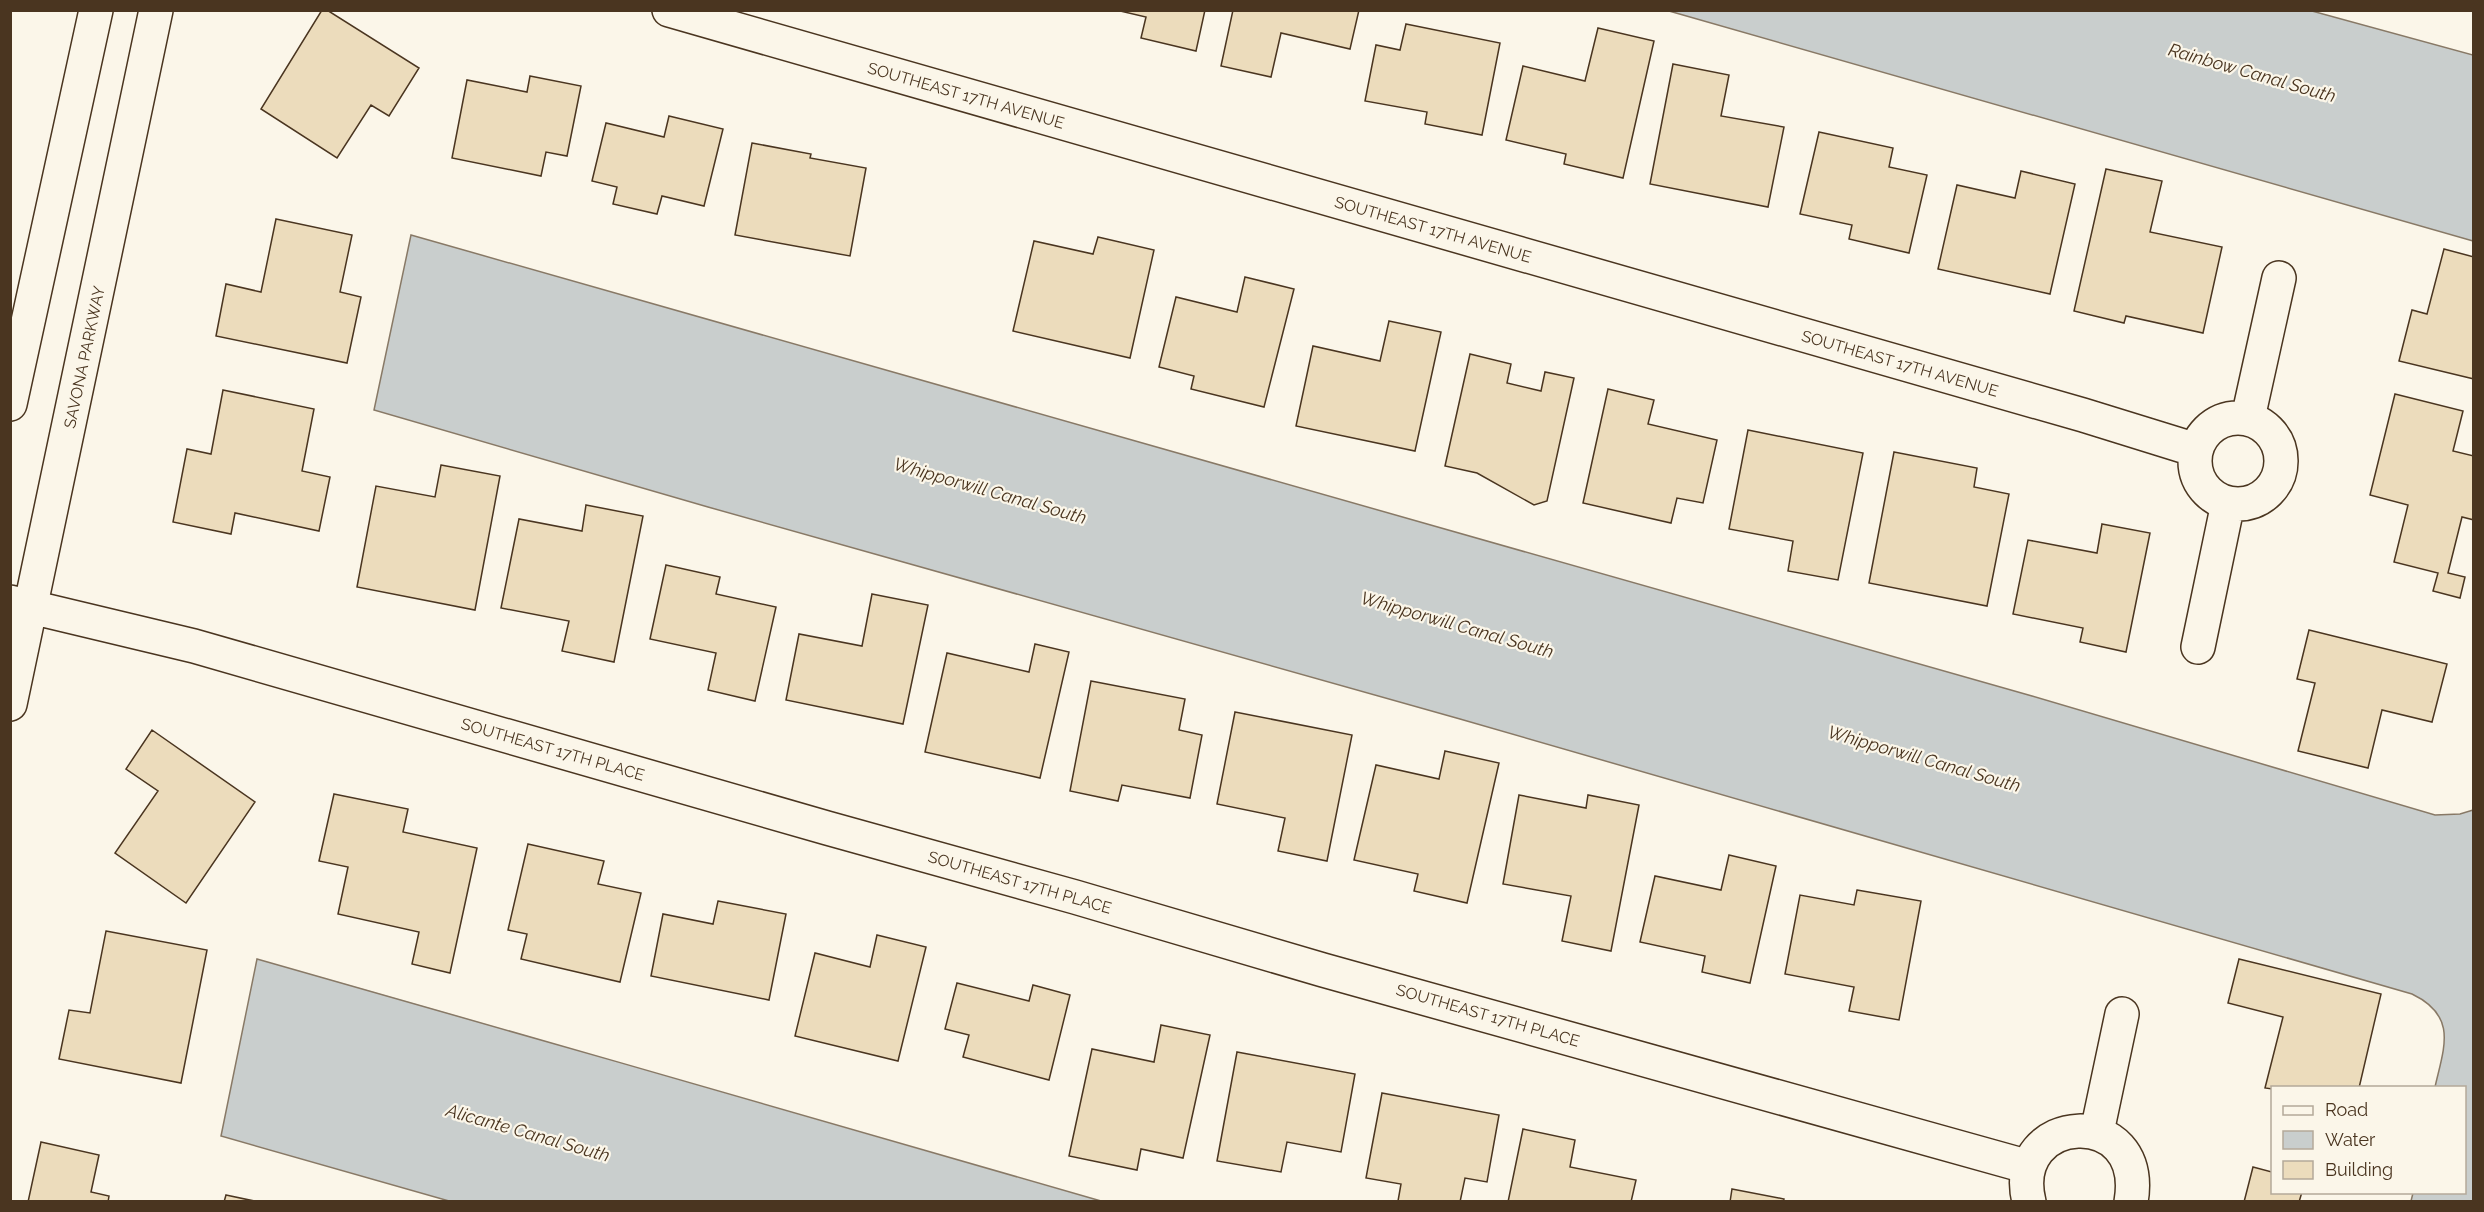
<svg xmlns="http://www.w3.org/2000/svg" width="2484" height="1212" font-family="Raleway,sans-serif">
<style>
.water{fill:#c9cecd;stroke:#887966;stroke-width:1.5}
.building{fill:#ecdcbc;stroke:#4a3520;stroke-width:1.5}
.lines{fill:none;stroke-linecap:round;stroke-linejoin:round}
.minor-casing{stroke:#4a3520;stroke-width:36}
.minor{stroke:#fbf6e9;stroke-width:33}
.labels{text-anchor:middle;stroke-width:4.5;stroke-linejoin:round;paint-order:stroke}
.street-label{font-size:16px;fill:#4a3520;stroke:#fbf6e9}
.water-label{font-size:18px;font-style:italic;fill:#4a3520;stroke:#fbf6e9}
</style>
<rect width="100%" height="100%" fill="#fbf6e9"/>
<path class="water" d="M1669 11H2312L2473 55V241Z
M411 235 2032 696 2435 815 2460 814 2473 810V1201H2411L2413 1193 2464 1192V1088L2435 1087C2444 1047 2458 1016 2412 994L1460 719 708 507 374 410Z
M257 959C539 1038 819 1121 1101 1201H449L221 1136Z"/>
<path class="building" d="M322 10H327L419 68 389 116 371 105 337 158 261 109Z
M1116 10H1205L1196 51 1141 38 1146 17Z
M1233 10H1359L1350 49 1281 33 1271 77 1221 66Z
M1406 24 1500 43 1482 135 1425 124 1427 112 1365 101 1376 45 1400 50Z
M1598 28 1654 41 1623 178 1564 164 1566 154 1506 140 1523 66 1585 81Z
M1673 64 1729 75 1721 116 1784 127 1768 207 1650 184Z
M530 76 581 86 567 156 546 152 541 176 452 158 467 80 527 92Z
M669 116 723 129 704 206 662 196 657 214 613 204 617 187 592 181 606 123 664 137Z
M1819 132 1893 148 1889 167 1927 175 1909 253 1849 239 1852 225 1800 214Z
M752 143 811 154 810 158 866 168 850 256 735 235Z
M2106 169 2162 181 2150 232 2222 247 2203 333 2126 316 2124 323 2074 311Z
M2021 171 2075 184 2050 294 1938 269 1957 185 2015 198Z
M276 219 352 235 340 292 361 297 347 363 216 336 226 284 261 292Z
M1098 237 1154 250 1130 358 1013 331 1034 241 1093 254Z
M2444 249 2474 257V379L2399 361 2412 310 2427 314Z
M1245 277 1294 289 1264 407 1191 389 1194 376 1159 367 1176 297 1237 312Z
M1389 321 1441 332 1415 451 1296 426 1313 346 1380 361Z
M1470 354 1511 364 1507 383 1541 391 1545 372 1574 378 1547 501 1534 505 1477 473 1445 466Z
M1608 389 1654 400 1648 424 1717 440 1703 503 1677 498 1671 523 1583 503Z
M223 390 314 409 302 471 330 477 319 531 235 513 231 534 173 522 187 449 211 454Z
M2395 394 2463 411 2453 451 2474 456V520L2462 517 2448 573 2465 577 2460 598 2433 591 2438 573 2394 562 2408 505 2370 495Z
M1748 430 1863 453 1838 580 1788 571 1793 541 1729 529Z
M1894 452 1977 468 1974 487 2009 494 1987 606 1869 583Z
M441 465 500 476 475 610 357 587 376 486 435 497Z
M586 505 643 516 614 662 562 651 569 621 501 608 519 519 582 531Z
M2102 524 2150 533 2126 652 2080 642 2083 628 2013 614 2028 540 2097 553Z
M666 565 720 577 716 594 776 607 755 701 708 690 716 653 650 639Z
M872 594 928 605 903 724 786 700 799 634 862 646Z
M2309 630 2447 664 2432 722 2382 710 2368 768 2298 751 2315 683 2297 679Z
M1035 644 1069 652 1040 778 925 752 947 653 1029 672Z
M1091 681 1185 699 1179 730 1202 735 1190 798 1122 785 1118 801 1070 791Z
M1235 712 1352 735 1327 861 1278 851 1285 818 1217 804Z
M152 730 255 802 186 903 115 853 158 791 126 769Z
M1445 751 1499 763 1467 903 1414 891 1418 874 1354 860 1376 765 1439 779Z
M334 794 408 809 403 832 477 848 450 973 412 964 419 932 338 914 348 867 319 861Z
M1519 795 1586 808 1588 795 1639 805 1611 951 1562 941 1571 896 1503 884Z
M528 844 604 861 598 884 641 893 620 982 521 959 527 934 508 930Z
M1729 855 1776 866 1750 983 1702 972 1705 956 1640 942 1655 876 1721 890Z
M1857 890 1921 901 1899 1020 1849 1011 1854 987 1785 974 1800 895 1854 905Z
M718 901 786 914 769 1000 651 976 663 914 713 924Z
M106 931 207 950 181 1083 59 1059 69 1010 90 1013Z
M877 935 926 947 898 1061 795 1036 815 953 870 967Z
M2239 959 2381 994 2359 1088H2272V1089L2265 1088 2283 1017 2228 1003Z
M957 983 1029 1001 1033 985 1070 995 1049 1080 963 1057 969 1035 945 1029Z
M1161 1025 1210 1035 1183 1158 1141 1149 1137 1170 1069 1156 1092 1049 1154 1062Z
M1237 1052 1355 1074 1341 1152 1287 1142 1281 1172 1217 1161Z
M1382 1093 1499 1115 1487 1182 1465 1178 1460 1202H1401L1398 1201 1401 1184 1366 1178Z
M1523 1129 1575 1140 1570 1167 1636 1180 1631 1202H1508Z
M41 1142 99 1155 91 1192 109 1196 108 1202H28Z
M2253 1167 2272 1172V1192H2302L2299 1202H2244Z
M1732 1189 1784 1199 1783 1202H1730Z
M226 1195 259 1202H224Z"/>
<g class="lines">
<g class="minor-casing">
<path id="minor" d="M669 10 2083 415 2196 450
M10 404 96 10
M2195 461a43 43 0 1 1 86 0a43 43 0 1 1-86 0Z
M2248 418 2279 278
M10 602 194 646 827 828 1075 897 1323 970 2029 1167
M2198 647 2228 503
M10 704 156 10
M2097 1132 2122 1014
M2029 1202C2007 1112 2148 1103 2131 1202"/>
</g>
<use href="#minor" class="minor"/>
</g>
<g class="labels">
<g class="street-label">
<text transform="translate(966 95) rotate(16)" y="6">SOUTHEAST 17TH AVENUE</text>
<text transform="translate(1433 229) rotate(16)" y="6">SOUTHEAST 17TH AVENUE</text>
<text transform="translate(84 357) rotate(-78)" y="6">SAVONA PARKWAY</text>
<text transform="translate(1900 363) rotate(16)" y="6">SOUTHEAST 17TH AVENUE</text>
<text transform="translate(553 749) rotate(16)" y="6">SOUTHEAST 17TH PLACE</text>
<text transform="translate(1020 882) rotate(16)" y="6">SOUTHEAST 17TH PLACE</text>
<text transform="translate(1488 1015) rotate(16)" y="6">SOUTHEAST 17TH PLACE</text>
</g>
<g class="water-label">
<text transform="translate(2252 73) rotate(16)" y="6">Rainbow Canal South</text>
<text transform="translate(990 491) rotate(16)" y="6">Whipporwill Canal South</text>
<text transform="translate(1457 625) rotate(16)" y="6">Whipporwill Canal South</text>
<text transform="translate(1924 759) rotate(16)" y="6">Whipporwill Canal South</text>
<text transform="translate(528 1133) rotate(16)" y="6">Alicante Canal South</text>
</g>
</g>
<rect width="2484" height="1212" fill="none" stroke="#4a3520" stroke-width="24"/>
<rect x="2271" y="1086" width="195" height="108" fill="#fbf6e9" stroke="#b4a999" stroke-width="1.5"/>
<rect x="2283" y="1106" width="30" height="9" fill="#fbf6e9" stroke="#b4a999" stroke-width="1.5"/>
<text x="2325" y="1116" font-size="18" fill="#4a3520">Road</text>
<rect x="2283" y="1131" width="30" height="18" fill="#c9cecd" stroke="#b4a999" stroke-width="1.5"/>
<text x="2325" y="1146" font-size="18" fill="#4a3520">Water</text>
<rect x="2283" y="1161" width="30" height="18" fill="#ecdcbc" stroke="#b4a999" stroke-width="1.5"/>
<text x="2325" y="1176" font-size="18" fill="#4a3520">Building</text>
</svg>
